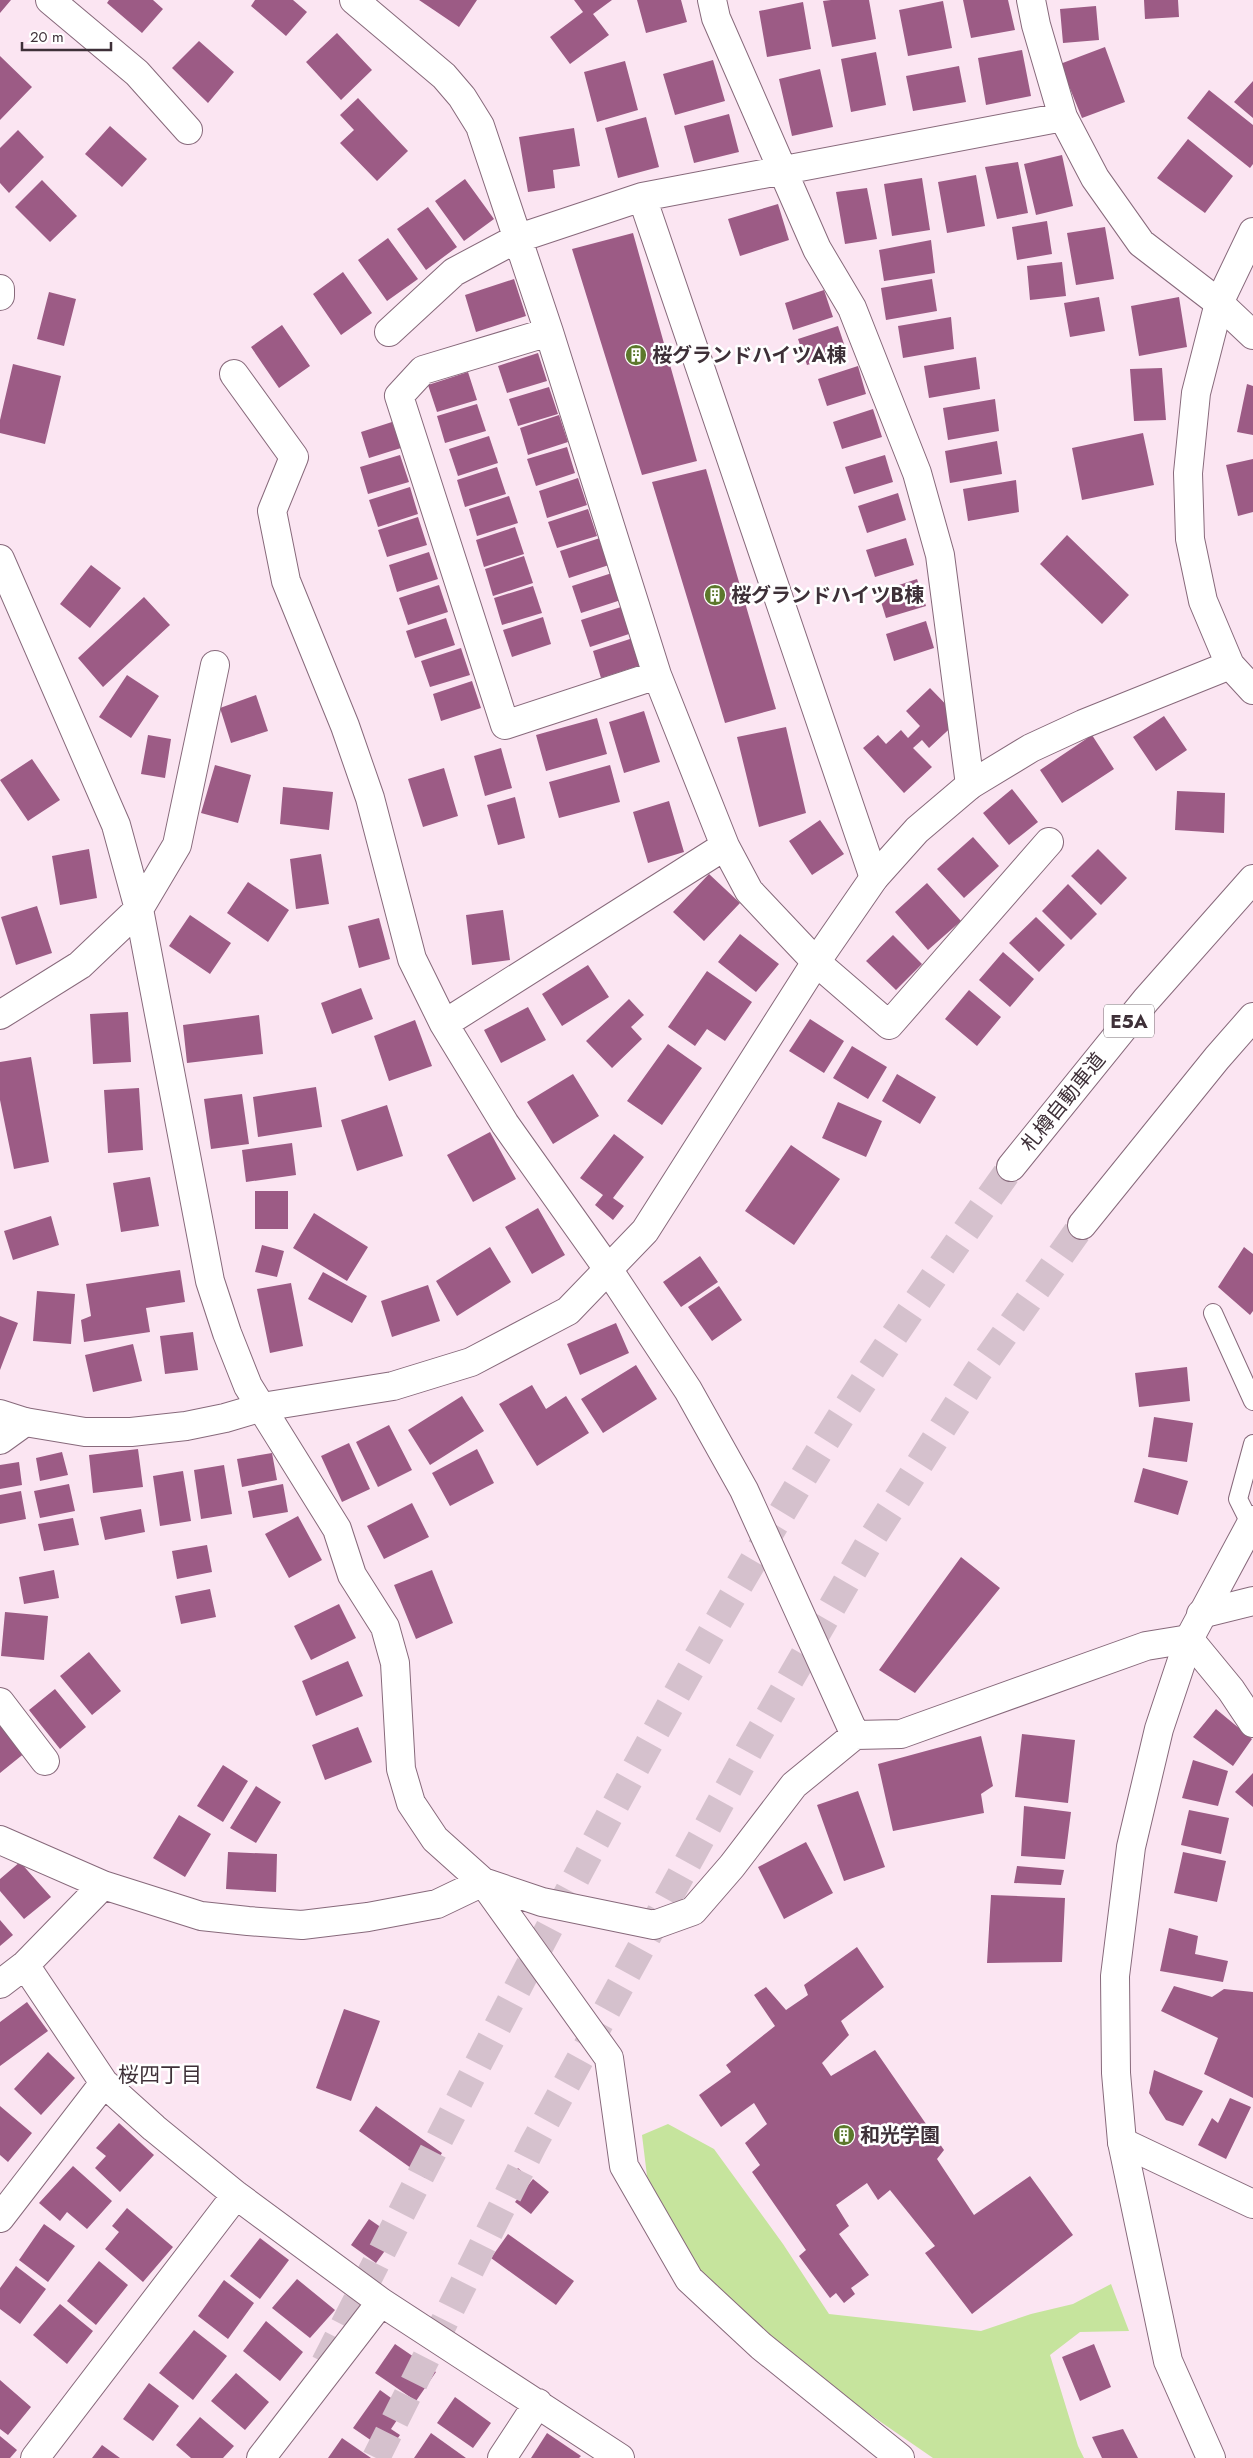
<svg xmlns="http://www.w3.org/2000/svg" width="1253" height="2458" font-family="Jost,'Noto Sans JP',sans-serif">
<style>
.green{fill:#c6e49d}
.building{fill:#9c5b85}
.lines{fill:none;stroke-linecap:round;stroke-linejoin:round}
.highway-tunnel{stroke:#d5c1cd;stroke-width:28;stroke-dasharray:28 14;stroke-linecap:butt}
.lane-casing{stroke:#87697b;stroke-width:20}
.street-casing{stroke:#87697b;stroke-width:30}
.secondary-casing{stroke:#87697b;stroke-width:30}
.highway-casing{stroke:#87697b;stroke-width:30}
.lane{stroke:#fff;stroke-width:18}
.street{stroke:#fff;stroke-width:28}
.secondary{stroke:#fff;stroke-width:28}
.highway{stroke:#fff;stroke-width:28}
.labels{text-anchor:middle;stroke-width:5;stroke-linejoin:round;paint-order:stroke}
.shield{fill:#fff;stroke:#786e74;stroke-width:1}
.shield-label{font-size:19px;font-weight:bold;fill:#3e3038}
.poi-label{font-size:20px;font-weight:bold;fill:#3e3038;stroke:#fff;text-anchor:start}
.street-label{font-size:20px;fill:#3e3038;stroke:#fff}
.neighbourhood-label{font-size:21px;fill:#3e3038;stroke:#fff}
</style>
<rect width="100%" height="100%" fill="#fbe5f2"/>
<path class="green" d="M668 2124 714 2149 783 2244 829 2314 981 2331 1031 2314 1073 2304 1111 2284 1129 2331 1080 2332 1050 2355 1078 2446 1084 2458H933L833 2389 743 2313 690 2261 647 2176 642 2135Z"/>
<path class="building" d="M0 0H11L0 13Z
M109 0H153L163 9 142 33 107 3Z
M255 0H293L307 12 286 36 251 6Z
M419 0H477L459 27Z
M574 0H612L593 14 609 35 570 64 550 37 583 12Z
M637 0H681L687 22 646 33Z
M831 0H869L876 39 832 47 823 1Z
M963 0H1008L1015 30 971 38Z
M1144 0H1178L1179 17 1145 19Z
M943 1 952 48 908 56 899 10Z
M803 2 811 49 767 57 759 11Z
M1096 6 1099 40 1063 43 1060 9Z
M337 33 372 70 341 100 306 62Z
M199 41 234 72 208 103 172 68Z
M1105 47 1125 102 1082 118 1060 64Z
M1022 50 1031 96 986 105 978 58Z
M876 52 886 105 851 112 841 59Z
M0 56 32 87 0 120Z
M713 60 725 101 675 115 663 74Z
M625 61 638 110 597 122 584 72Z
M959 66 966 102 913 111 906 76Z
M820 69 833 127 792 136 779 79Z
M1253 81V118L1234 102Z
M1209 90 1253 125V164L1250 168 1187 118Z
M358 98 408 151 377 181 340 143 354 130 340 115Z
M729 114 739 152 694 163 684 126Z
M646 117 659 167 618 178 605 128Z
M110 126 147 159 122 187 85 154Z
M574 128 580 166 553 170 555 188 528 192 519 137Z
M18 130 44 157 9 193 0 183V148Z
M1188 139 1233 176 1205 213 1157 178Z
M1062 155 1073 206 1036 215 1024 164Z
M1018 162 1028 213 997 219 985 167Z
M976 175 985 226 947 233 938 182Z
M922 178 930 230 892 236 884 184Z
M465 179 494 219 464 241 435 201Z
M42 180 77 216 50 242 15 207Z
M867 188 877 239 845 244 836 192Z
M778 204 789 240 740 256 728 219Z
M428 207 457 247 426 270 397 229Z
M1047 221 1052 254 1017 260 1012 227Z
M1105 227 1114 279 1076 285 1067 233Z
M633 233 697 461 642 475 572 249Z
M388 238 418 279 387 301 358 260Z
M931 240 935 273 884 281 879 250Z
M1062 262 1066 296 1030 300 1027 266Z
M343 272 372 313 341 335 313 294Z
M514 279 526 316 476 332 465 295Z
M932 279 937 311 886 320 881 288Z
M824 290 833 317 793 330 785 303Z
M49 292 76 299 64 346 37 339Z
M1099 297 1105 331 1070 337 1064 303Z
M1179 297 1187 347 1139 356 1131 306Z
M951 317 954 349 903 358 898 326Z
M282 325 310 366 279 388 251 347Z
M838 326 847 353 807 365 798 339Z
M538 353 547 381 507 393 498 366Z
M976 357 980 389 929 398 924 366Z
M13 364 61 376 45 444 0 433V420Z
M858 366 866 394 827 406 818 379Z
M1162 368 1166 420 1134 421 1130 369Z
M468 372 477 400 437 412 428 385Z
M1247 384 1253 386V435L1237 432Z
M549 387 558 414 518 426 509 399Z
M995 399 999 431 948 440 943 408Z
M477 404 486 431 445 443 437 416Z
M873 409 882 437 842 449 833 422Z
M559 415 568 442 528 455 520 428Z
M392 422 401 448 369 458 361 432Z
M1143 433 1154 485 1082 500 1072 448Z
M489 436 498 463 458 476 449 449Z
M997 441 1002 474 950 483 945 451Z
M567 447 575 473 536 486 527 459Z
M400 455 409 482 368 494 360 467Z
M885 455 893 482 854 494 845 467Z
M1253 459V512L1238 516 1226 465Z
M497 467 506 494 465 507 457 480Z
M706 469 776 709 725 723 652 482Z
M578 478 587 505 547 518 539 491Z
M1016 480 1019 512 968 521 963 489Z
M410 487 418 514 378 527 369 500Z
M898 493 906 520 867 533 858 506Z
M509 496 518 523 477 536 469 509Z
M588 509 597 536 557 548 548 522Z
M418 517 427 545 387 557 378 530Z
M515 527 524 554 484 567 476 540Z
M1067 535 1129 595 1102 624 1040 564Z
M600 538 609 565 569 578 560 551Z
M906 538 914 565 875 577 866 550Z
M429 552 438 579 397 592 389 565Z
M524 556 533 583 493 596 485 569Z
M91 565 121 588 90 628 60 604Z
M612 573 621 600 581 613 572 586Z
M917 579 926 606 886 618 878 592Z
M439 585 448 612 408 625 399 598Z
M533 586 542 613 502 625 494 598Z
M144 597 170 625 103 687 78 658Z
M621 607 629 634 590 647 581 620Z
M543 617 551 644 512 657 503 630Z
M446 618 455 645 415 658 406 631Z
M926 621 934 648 894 661 886 634Z
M633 638 641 665 601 678 593 651Z
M461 648 470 675 430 687 421 661Z
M127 675 159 696 131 738 99 717Z
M472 681 481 708 441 721 433 694Z
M930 688 960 719 929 748 922 740 913 748 932 767 904 793 863 748 878 735 886 744 901 730 908 738 920 726 906 711Z
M256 695 268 731 231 743 220 708Z
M644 711 660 762 624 773 609 722Z
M1164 716 1187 750 1156 771 1133 737Z
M597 718 607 754 546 771 536 735Z
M786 727 806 813 759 827 737 737Z
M148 735 171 739 165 778 141 774Z
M1092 735 1114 769 1062 803 1040 770Z
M501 748 512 788 485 796 474 756Z
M32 759 60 800 28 821 0 780Z
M215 765 251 775 238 823 201 813Z
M610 765 620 802 559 818 549 782Z
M444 768 458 816 423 827 408 779Z
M283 787 333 792 329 830 280 824Z
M1012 789 1038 822 1009 845 983 813Z
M1177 791 1225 793 1224 833 1175 830Z
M515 797 525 838 498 845 487 805Z
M669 801 684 852 648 863 633 812Z
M820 820 844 854 812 875 789 841Z
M973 837 999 866 964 898 937 869Z
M89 849 97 898 60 905 52 856Z
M1098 849 1127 878 1101 905 1071 876Z
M321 854 329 904 296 909 290 859Z
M709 874 740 903 704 941 673 912Z
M248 882 289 910 268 942 227 913Z
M927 883 961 921 928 950 895 912Z
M1068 884 1097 914 1071 940 1042 911Z
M37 906 52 953 16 965 1 917Z
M503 910 510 960 472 965 466 915Z
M190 915 231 943 210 974 169 946Z
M1036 917 1065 945 1039 972 1009 943Z
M379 918 390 959 359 968 348 926Z
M740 934 779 964 756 992 718 962Z
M893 935 922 964 896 990 866 961Z
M1003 952 1034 979 1010 1007 979 980Z
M588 965 609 997 562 1026 542 994Z
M707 971 752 1002 725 1041 707 1029 695 1046 668 1027Z
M361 988 373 1019 332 1034 321 1003Z
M969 990 1001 1017 977 1046 945 1019Z
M629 999 644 1015 631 1027 642 1039 612 1068 586 1041Z
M528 1007 546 1040 501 1063 484 1030Z
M128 1012 131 1062 93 1064 90 1014Z
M259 1015 263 1054 187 1063 183 1025Z
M810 1019 844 1041 824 1073 789 1051Z
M415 1020 432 1066 389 1081 374 1036Z
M668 1044 702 1068 662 1125 627 1101Z
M852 1046 887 1067 868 1099 833 1078Z
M31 1057 49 1162 14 1169 0 1100V1062Z
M573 1074 599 1116 553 1144 527 1102Z
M897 1074 936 1097 920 1124 882 1101Z
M316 1087 322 1127 258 1137 253 1097Z
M139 1088 143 1150 108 1153 104 1090Z
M242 1094 249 1144 211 1149 204 1099Z
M838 1102 882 1121 866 1157 822 1138Z
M387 1105 403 1156 357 1171 341 1120Z
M490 1132 516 1179 473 1202 447 1155Z
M614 1134 644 1157 613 1198 624 1206 613 1220 595 1205 603 1195 580 1178Z
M292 1143 296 1175 246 1182 242 1150Z
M791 1145 840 1179 794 1245 745 1211Z
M150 1177 159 1226 121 1232 113 1183Z
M255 1191H288V1229H255Z
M538 1208 565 1255 532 1274 505 1227Z
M314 1213 368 1247 347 1281 293 1248Z
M51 1216 59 1245 13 1260 4 1231Z
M262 1245 284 1251 277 1277 255 1272Z
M490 1247 511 1282 457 1316 436 1281Z
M1244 1247 1253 1254V1311L1250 1315 1218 1287Z
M700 1256 718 1282 681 1307 663 1282Z
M180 1270 185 1302 146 1308 150 1332 84 1342 81 1320 91 1316 86 1284Z
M323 1272 367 1296 352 1323 308 1299Z
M291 1283 303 1346 270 1353 257 1289Z
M428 1285 440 1321 392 1337 381 1301Z
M719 1286 742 1320 712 1341 688 1307Z
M37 1291 75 1294 71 1344 33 1341Z
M0 1316 18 1323 0 1370Z
M616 1323 629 1353 580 1375 567 1344Z
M193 1332 198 1370 165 1374 160 1336Z
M133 1344 142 1381 93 1392 85 1355Z
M636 1365 657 1399 603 1433 581 1399Z
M1187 1367 1190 1401 1139 1407 1135 1373Z
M532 1385 546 1409 566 1396 589 1433 537 1466 499 1404Z
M462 1396 484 1431 430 1465 408 1430Z
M1154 1417 1193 1423 1187 1462 1148 1457Z
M389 1425 412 1470 378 1487 356 1442Z
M349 1443 370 1489 342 1502 321 1456Z
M138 1449 143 1487 93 1493 89 1455Z
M477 1449 494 1483 450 1506 432 1473Z
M62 1452 68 1475 40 1481 36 1458Z
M272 1453 277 1480 242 1487 237 1459Z
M19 1462 22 1485 0 1489V1465Z
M224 1465 232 1514 201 1519 194 1470Z
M1143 1468 1188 1481 1178 1515 1134 1502Z
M183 1471 191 1521 160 1526 153 1476Z
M69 1484 75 1511 40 1518 34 1491Z
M283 1484 288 1512 253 1518 248 1491Z
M21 1491 26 1519 0 1524V1495Z
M412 1503 429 1537 384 1559 367 1526Z
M141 1509 145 1532 105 1540 100 1517Z
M298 1516 322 1560 289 1578 265 1534Z
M73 1518 79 1545 44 1551 38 1524Z
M207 1545 212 1572 177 1579 172 1551Z
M961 1557 1000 1588 915 1693 879 1670Z
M54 1570 59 1598 24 1604 19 1577Z
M432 1570 453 1623 416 1639 394 1585Z
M210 1589 216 1617 181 1624 175 1596Z
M339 1604 356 1638 311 1660 294 1626Z
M5 1612 48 1616 44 1660 1 1656Z
M89 1652 121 1691 92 1715 60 1676Z
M348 1661 363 1696 316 1716 302 1681Z
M55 1689 86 1727 60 1749 29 1710Z
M1216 1709 1252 1739 1233 1766 1193 1737Z
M0 1720 26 1752 0 1773Z
M358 1727 372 1762 325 1780 312 1745Z
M1022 1734 1075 1740 1068 1803 1015 1797Z
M981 1736 993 1786 981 1794 984 1813 893 1831 878 1764Z
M1193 1760 1228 1771 1218 1806 1182 1798Z
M223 1765 248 1781 223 1822 197 1806Z
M1253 1773V1807L1235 1792Z
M256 1786 281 1802 256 1843 230 1828Z
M858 1791 885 1867 844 1881 817 1805Z
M1024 1806 1071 1812 1065 1859 1021 1856Z
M1189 1810 1229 1818 1221 1854 1181 1845Z
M179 1815 211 1834 185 1877 153 1858Z
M806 1842 833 1893 784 1919 758 1867Z
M228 1852 277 1854 276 1892 226 1889Z
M1183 1852 1226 1861 1217 1902 1174 1893Z
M20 1862 51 1897 24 1919 0 1891V1879Z
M1017 1866 1064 1870 1061 1885 1014 1883Z
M991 1895 1065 1898 1062 1962 987 1963Z
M0 1920 13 1935 0 1946Z
M1169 1928 1198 1936 1195 1954 1228 1961 1223 1982 1160 1971Z
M857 1947 884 1987 841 2021 849 2035 822 2063 831 2076 875 2050 944 2150 937 2159 974 2215 1030 2176 1073 2235 972 2314 925 2253 935 2246 890 2190 878 2200 867 2183 836 2205 849 2226 839 2234 869 2275 851 2288 855 2294 844 2303 836 2293 830 2298 799 2256 806 2250 752 2172 760 2165 745 2143 767 2124 754 2103 721 2127 699 2095 731 2072 726 2065 775 2026 754 1995 766 1987 786 2010 808 1995 804 1985Z
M1174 1986 1212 1997 1224 1989 1253 1992V2098L1204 2074 1218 2038 1161 2011Z
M27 2002 48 2031 0 2066V2022Z
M344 2009 380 2021 351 2101 316 2088Z
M48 2052 75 2078 41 2115 14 2089Z
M1154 2070 1203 2091 1183 2126 1166 2120 1149 2093Z
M1230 2098 1251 2107 1226 2159 1198 2145 1212 2118 1218 2123Z
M0 2106 32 2133 8 2162 0 2155Z
M376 2106 442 2153 425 2178 359 2131Z
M119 2123 154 2155 120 2192 95 2168 106 2156 96 2148Z
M73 2166 112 2201 87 2229 67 2212 60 2221 39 2203Z
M518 2168 528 2177 513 2197 502 2188Z
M533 2179 549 2192 531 2214 515 2202Z
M127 2208 173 2247 143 2282 105 2249 119 2232 112 2226Z
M369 2219 395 2237 376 2263 351 2245Z
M44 2224 75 2246 48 2282 19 2260Z
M508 2234 574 2281 556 2305 491 2258Z
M260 2238 289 2260 260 2299 230 2276Z
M99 2261 128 2285 96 2325 67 2301Z
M16 2266 46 2289 20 2324 0 2309V2288Z
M297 2279 335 2310 310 2338 272 2308Z
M224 2280 254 2303 228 2339 198 2316Z
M60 2304 93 2331 67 2364 33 2335Z
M266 2321 303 2352 280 2381 243 2351Z
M194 2330 227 2356 193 2400 159 2373Z
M395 2344 436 2372 416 2401 375 2373Z
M1094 2344 1111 2387 1080 2401 1062 2357Z
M236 2373 269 2402 245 2430 211 2401Z
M0 2380 31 2407 8 2435 0 2429Z
M149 2383 179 2406 153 2441 123 2419Z
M380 2390 405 2408 391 2429 400 2435 388 2452 353 2428Z
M455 2397 491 2423 473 2448 437 2423Z
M200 2417 234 2446 223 2458H191L176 2445Z
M1123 2429 1138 2458H1102L1092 2437Z
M431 2433 466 2458H414Z
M547 2433 581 2456 579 2458H531Z
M0 2436 17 2450 10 2458H0Z
M342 2438 371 2458H328Z
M102 2445 120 2458H92Z"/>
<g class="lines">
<path class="highway-tunnel" d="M325 2363C474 2071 622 1777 792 1496 860 1382 935 1274 1011 1167
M376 2458 533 2145 751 1747 869 1543 978 1372 1082 1225"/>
<g class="lane-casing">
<path id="lane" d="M1213 1313 1253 1401
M1251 1525 1238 1499 1253 1444"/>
</g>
<g class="street-casing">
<path id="street" d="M50 0 137 73 188 130
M354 0 444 76 462 97 480 126 549 332 657 675 725 846 749 891 816 962 889 1025 1049 842
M712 0 716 18 817 249 852 308 917 473 940 555 970 785
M1031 0 1036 25 1063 117 1095 178 1141 243 1219 303 1253 335
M642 197 874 878
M0 289V296
M389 332 454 272 516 239 642 197 1063 117
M549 332 423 370 399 396 505 725 657 675
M234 374 294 457 272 511 286 581 345 726 370 798 412 959 444 1024 505 1124 608 1269 688 1390 744 1490 855 1735
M0 559 116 825 139 909 210 1281 227 1333 248 1386 337 1529 352 1575 385 1627 395 1663 401 1769 411 1803 435 1839 483 1882 609 2058 624 2166 689 2279 761 2346 900 2458
M0 1015 80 965 139 909 177 845 215 665
M444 1024 725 846
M0 1440 25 1422
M1201 1614 1253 1601
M0 1702 45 1761
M0 1840 103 1885 201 1916 248 1921 302 1925 368 1917 437 1904 483 1882 542 1902 654 1925 693 1911 732 1866 794 1785 855 1735 901 1734 1146 1646 1189 1639 1231 1690 1253 1723
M25 1965 104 2083 154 2128 236 2195 381 2302 620 2458
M0 1984 25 1965 103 1885
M1122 2142 1253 2204
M0 2218 104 2083
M35 2458 236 2195
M261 2458 381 2302
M502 2458 538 2403"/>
</g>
<g class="secondary-casing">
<path id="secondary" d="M1253 232 1219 303 1196 393 1188 473 1190 539 1203 601 1230 665 1253 690
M0 1414 25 1422 85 1432H131L186 1426 225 1418 262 1407 393 1386 471 1362 568 1311 645 1231 816 962 874 878 917 830 970 785 1031 748 1083 724 1230 665
M1211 2458 1168 2361 1122 2142 1116 2073 1115 1976 1131 1847 1159 1729 1189 1639 1253 1520"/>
</g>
<g class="highway-casing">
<path id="highway" d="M1011 1167 1146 1000 1253 879
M1082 1225 1217 1058 1253 1017"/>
</g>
<use href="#lane" class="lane"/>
<use href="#street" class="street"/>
<use href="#secondary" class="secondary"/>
<use href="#highway" class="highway"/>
</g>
<defs>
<g id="building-disc" transform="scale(1.125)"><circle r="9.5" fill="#5c782c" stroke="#fff"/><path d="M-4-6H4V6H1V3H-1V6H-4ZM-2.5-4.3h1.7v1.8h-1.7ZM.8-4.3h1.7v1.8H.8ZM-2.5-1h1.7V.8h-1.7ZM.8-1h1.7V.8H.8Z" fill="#fff"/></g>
</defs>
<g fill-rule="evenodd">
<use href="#building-disc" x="636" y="355"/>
<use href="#building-disc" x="715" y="595"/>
<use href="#building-disc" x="844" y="2135"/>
</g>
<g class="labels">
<rect class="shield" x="1104" y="1004.5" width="50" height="33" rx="4"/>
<g class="shield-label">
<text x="1129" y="1028">E5A</text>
</g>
<g class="poi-label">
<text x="652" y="362">桜グランドハイツA棟</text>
<text x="731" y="602">桜グランドハイツB棟</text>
<text x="860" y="2142">和光学園</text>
</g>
<g class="street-label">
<text transform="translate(1063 1102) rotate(-51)" y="7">札樽自動車道</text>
</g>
<g class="neighbourhood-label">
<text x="160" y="2082">桜四丁目</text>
</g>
</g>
<path d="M22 42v8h89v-8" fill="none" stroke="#3e3038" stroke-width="2.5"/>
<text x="30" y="42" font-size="15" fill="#3e3038" stroke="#ffffff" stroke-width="4" paint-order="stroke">20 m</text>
</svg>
